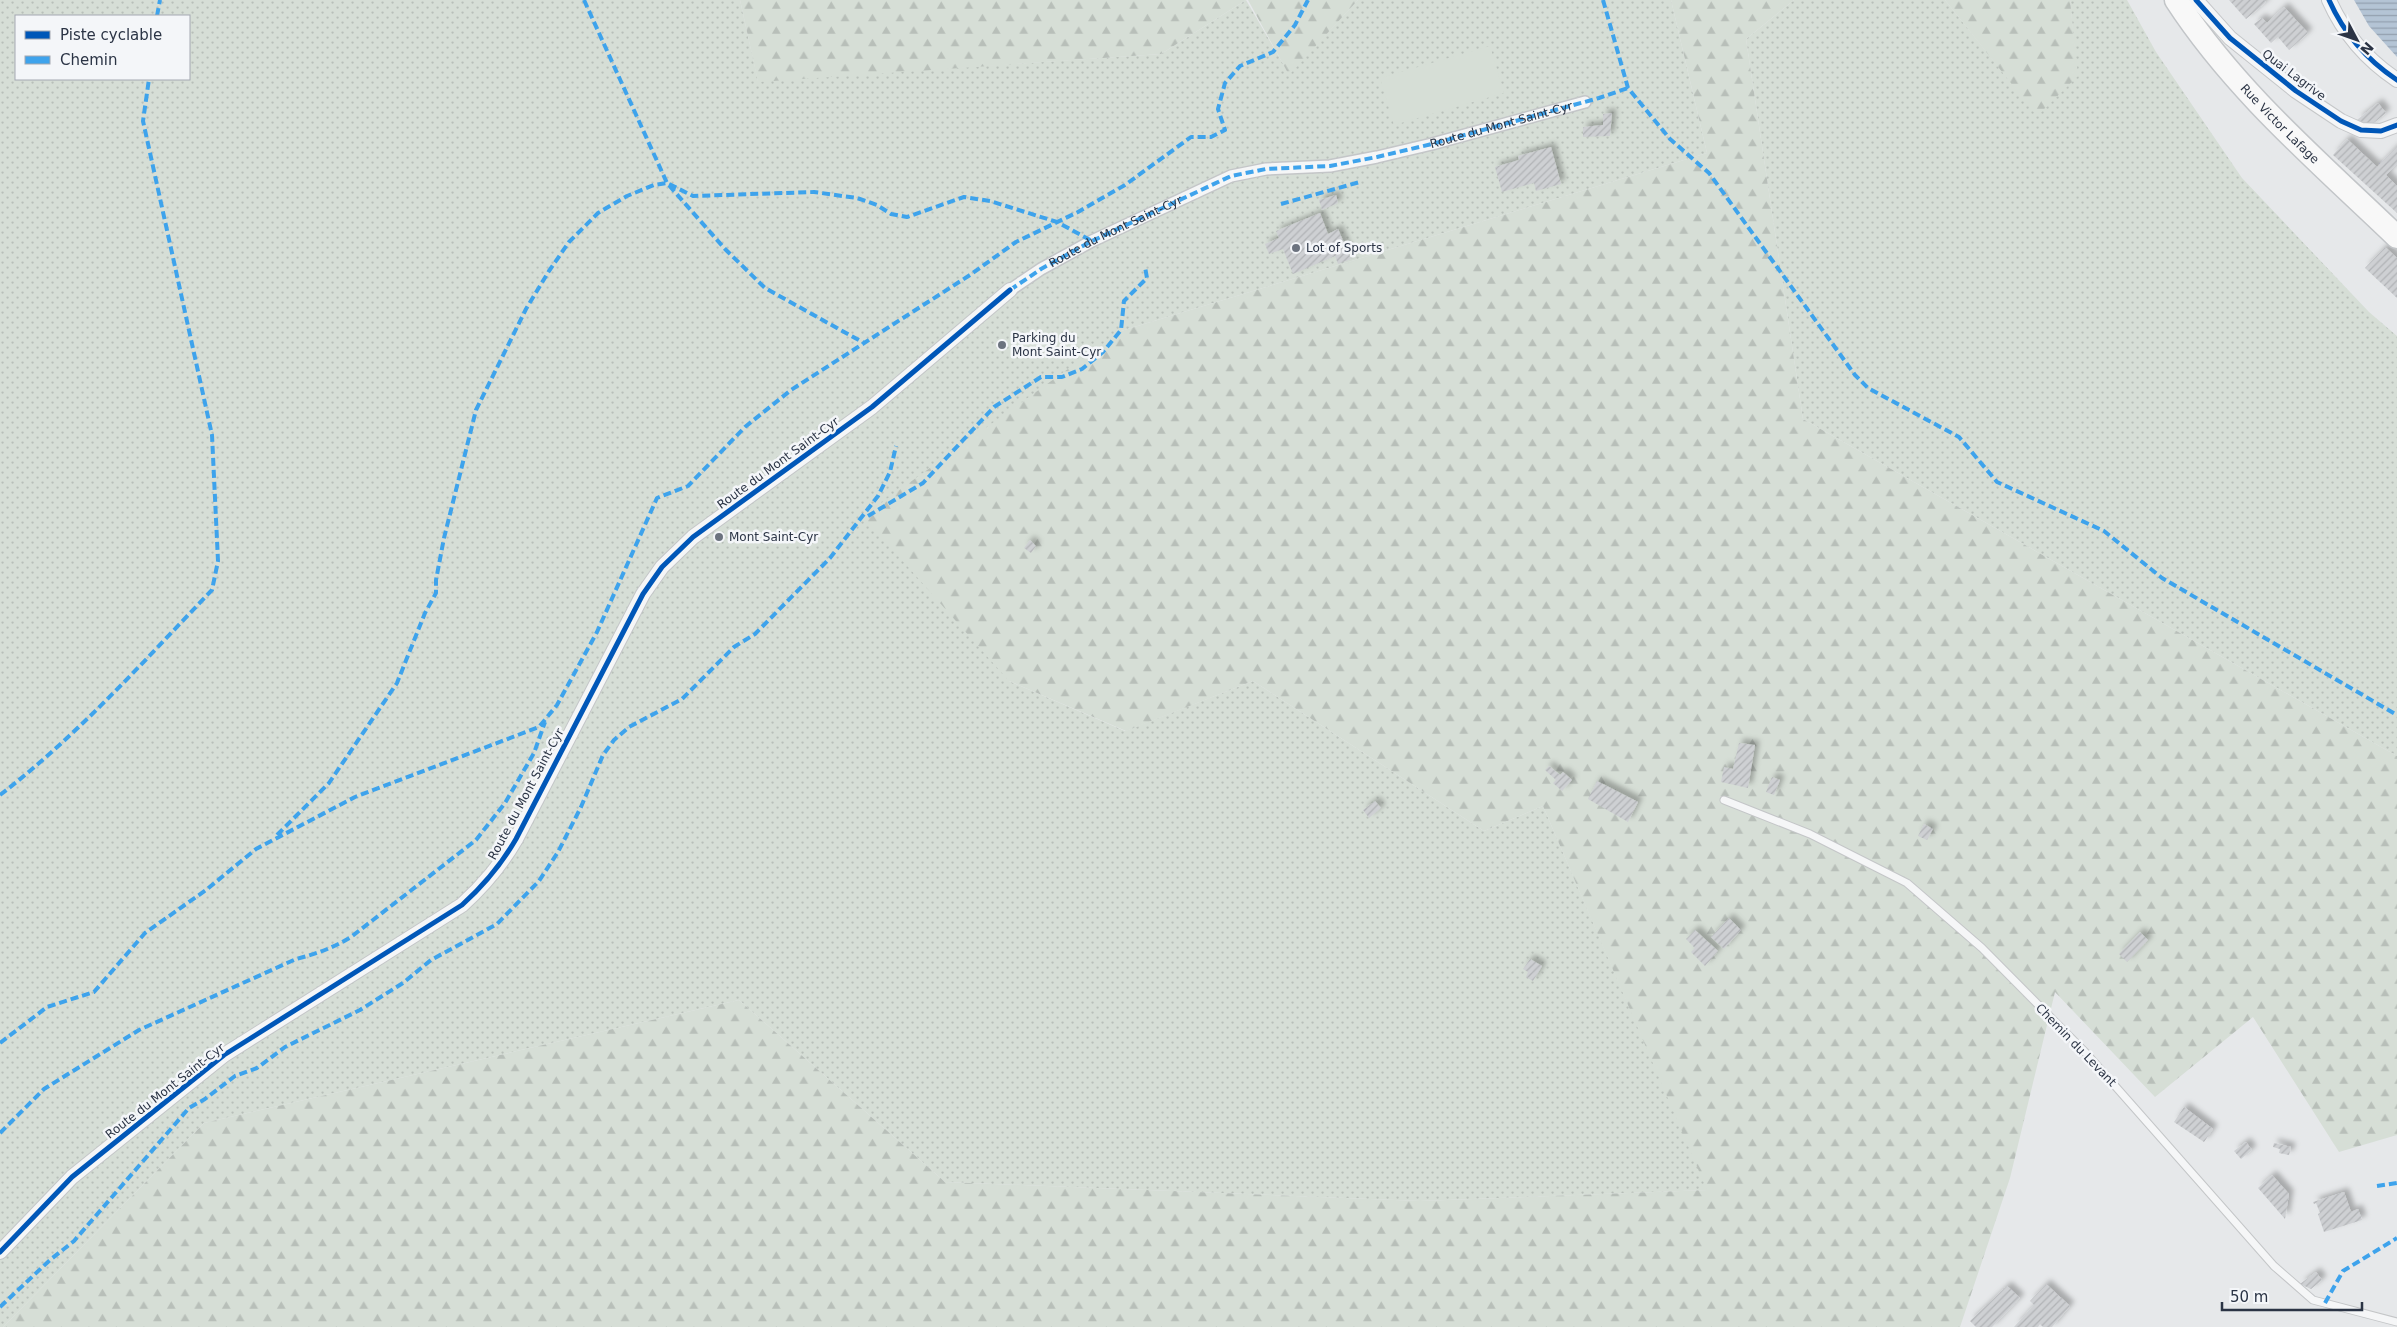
<svg xmlns="http://www.w3.org/2000/svg" width="2397" height="1327" font-family="'DejaVu Sans',sans-serif">
<style>
.grass{fill:url(#grass-dots);fill-rule:evenodd}
.forest{fill:url(#forest-firs)}
.pitch{fill:#d6ded6}
.water{fill:url(#water-rules)}
.building{fill:url(#building-hatch);filter:url(#shadow)}
.lines{fill:none;stroke-linecap:round;stroke-linejoin:round}
.service-casing{stroke:#c4c6c8;stroke-width:9}
.pedestrian-casing{stroke:#c4c6c8;stroke-width:14}
.minor-casing{stroke:#c4c6c8;stroke-width:16}
.primary-casing{stroke:#c2c5c8;stroke-width:25}
.service{stroke:#f5f6f7;stroke-width:7}
.pedestrian{stroke:#f5f6f7;stroke-width:11}
.minor{stroke:#f5f6f7;stroke-width:14}
.primary{stroke:#f8f8f8;stroke-width:22}
.quiet{stroke:#3ea3ec;stroke-width:4;stroke-dasharray:8 4;stroke-linecap:butt}
.cycleway-casing{stroke:#f4f6f9;stroke-width:8}
.cycleway{stroke:#0057b8;stroke-width:5}
.poi-dot{fill:#6c737f;stroke:#f4f6f9;stroke-width:2}
.labels{text-anchor:middle;stroke-width:5;stroke-linejoin:round;paint-order:stroke}
.street-label{font-size:12px;fill:#2b3445;stroke:#f4f6f9}
.poi-label{font-size:12px;fill:#2b3445;stroke:#f4f6f9;text-anchor:start}
</style>
<defs>
<pattern id="grass-dots" width="8" height="8" patternUnits="userSpaceOnUse" patternTransform="scale(1.25)"><rect width="8" height="8" fill="#d6ded6"/><path d="M2 2h.1M6 6h.1" fill="none" stroke="#b8bfb9" stroke-width="1.8" stroke-linecap="round"/></pattern>
<pattern id="forest-firs" width="22" height="20" patternUnits="userSpaceOnUse" patternTransform="scale(1.25)"><rect width="22" height="20" fill="#d6ded6"/><path d="M5 1l3.5 6h-7zM16 11l3.5 6h-7z" fill="#b8bfb9"/></pattern>
<pattern id="water-rules" width="6" height="5" patternUnits="userSpaceOnUse" patternTransform="scale(1.25)"><rect width="6" height="5" fill="#b4c4d5"/><path d="M0 2.5h6" fill="none" stroke="#93a0af"/></pattern>
<pattern id="building-hatch" width="6" height="6" patternUnits="userSpaceOnUse" patternTransform="scale(1.25)"><rect width="6" height="6" fill="#ced0d3"/><path d="M-1 1l2-2M0 6l6-6M5 7l2-2" fill="none" stroke="#b1b3b6"/></pattern>
<filter id="shadow"><feDropShadow dx="4.5" dy="-4.5" stdDeviation="2.5" flood-color="#0004"/></filter>
</defs>
<rect width="100%" height="100%" fill="#e6e8ea"/>
<path class="grass" d="M0 0H740L758 81 1161 54 1246 0 1289 74 1358 0H1671L1707 153 1121 331 1009 681 1125 731 1253 681 1484 831 1543 806 1708 1190 1420 1201 945 1182 739 1000 204 1123 3 1327H0ZM16 16H189V79H16Z
M1794 0H1945L2037 115 2077 76 2070 0H2127L2156 52 2242 178 2369 312 2397 336V756L1803 419 1746 39Z"/>
<path class="forest" d="M740 0H1246L1161 54 758 82Z
M1248 0H1358L1289 75Z
M1671 0H1794L1746 39 1803 419 2397 756V1135L2339 1152 2253 1017 2155 1097 2055 992 2010 1178 1960 1327H3L204 1123 739 1000 945 1182 1420 1201 1707 1190 1543 806 1484 831 1253 681 1126 731 1009 681 863 516 1121 331 1707 153Z
M1945 0H2070L2078 76 2037 116Z"/>
<path class="pitch" d="M1490 46 1504 93 1394 125 1380 78Z"/>
<path class="water" d="M2354 0H2397V57L2369 26Z"/>
<path class="building" d="M2229 0H2264L2266 2 2246 19Z
M2284 7 2308 33 2289 50 2278 37 2271 43 2254 24 2262 18 2267 23Z
M2378 103 2386 113 2370 126 2357 120Z
M1612 113 1610 136 1583 137V127L1603 125V114Z
M2347 139 2377 167 2397 146V164L2386 175 2397 186V213L2333 155Z
M1551 147 1561 184 1536 191 1534 183 1502 192 1495 167 1519 160 1518 156Z
M1336 195 1338 203 1322 210 1319 200Z
M1320 213 1328 234 1338 229 1351 259 1338 264 1335 256 1293 274 1283 249 1269 254 1265 244 1279 238 1276 231Z
M2385 247 2397 258V298L2365 268Z
M1030 540 1036 546 1031 553 1024 548Z
M1739 743 1755 745 1748 788 1721 782 1724 767 1733 769Z
M1549 766 1560 775 1563 772 1572 780 1562 791 1553 783 1556 780 1545 770Z
M1772 777 1780 780 1774 795 1766 792Z
M1597 781 1638 802 1628 822 1588 799Z
M1375 801 1381 808 1369 818 1363 810Z
M1924 824 1933 829 1927 840 1918 836Z
M1729 918 1741 930 1724 949 1711 937Z
M1695 930 1718 951 1705 966 1691 952 1695 948 1686 939Z
M2140 932 2148 940 2127 962 2119 954Z
M1530 959 1542 966 1533 981 1526 977 1528 972 1523 969Z
M2184 1107 2213 1129 2204 1142 2174 1122Z
M2246 1142 2252 1150 2241 1159 2234 1151Z
M2274 1143 2291 1147 2289 1155 2279 1153 2280 1149 2273 1147Z
M2272 1175 2289 1194 2285 1219 2258 1188Z
M2344 1192 2351 1212 2358 1209 2362 1220 2324 1232 2318 1214 2320 1213 2316 1203 2314 1204 2313 1202Z
M2316 1272 2322 1280 2311 1289 2300 1284Z
M2046 1284 2070 1306 2052 1327H2043L2040 1324 2038 1327H2014L2034 1305 2030 1301Z
M2007 1286 2020 1298 1992 1327H1976L1970 1321Z"/>
<g class="lines">
<g class="service-casing">
<path id="service" d="M1724 800 1810 834 1907 883 1982 948 2086 1053 2274 1266 2313 1300 2397 1322"/>
</g>
<g class="pedestrian-casing">
<g id="pedestrian">
<path id="s1" d="M1010 290 1041 269 1092 241 1231 176 1266 169 1330 166 1377 157 1432 144 1585 102"/>
</g>
</g>
<g class="minor-casing">
<path id="minor" d="M2196 0 2230 38 2296 91 2341 121 2361 130 2381 131 2397 125
M2329 0C2344 34 2367 60 2397 80
M0 1252 72 1177 224 1055 462 905C484 885 501 865 516 839L643 594 662 567 693 537 872 407 1010 290"/>
</g>
<g class="primary-casing">
<g id="primary">
<path id="s2" d="M2176 0C2235 91 2319 162 2397 237"/>
</g>
</g>
<use href="#service" class="service"/>
<use href="#pedestrian" class="pedestrian"/>
<use href="#minor" class="minor"/>
<use href="#primary" class="primary"/>
<path class="quiet" d="M584 0 667 183 725 249 765 288 864 343
M1603 0 1628 88 1670 139 1709 173 1855 375 1868 388 1959 437 1997 482 2104 531 2162 578 2397 715
M157 16 160 0
M1281 204 1360 182
M1010 290 1041 269 1092 241 1231 176 1266 169 1330 166 1377 157 1432 144 1599 98 1628 88
M868 516 923 483 994 407 1041 377H1062L1082 369 1103 352 1121 330 1124 301 1147 278 1145 267
M0 795C78 735 144 661 212 590L218 561 212 435 143 121 149 79
M277 835 329 783 397 683 425 613 436 593V580L444 538 476 410 526 309 549 271 569 242 598 213 627 196 654 185 667 183 693 196 814 192 857 198 877 205 891 214 907 217 964 197 990 201 1057 222 1092 241
M0 1043 47 1007 94 992 145 933 206 890 256 849 355 797 539 727 557 705 597 632 657 498 688 486 745 427 791 390 970 275 1016 242 1078 212 1125 185 1191 137H1211L1225 130 1218 109 1225 83 1240 66 1273 52 1295 25 1308 0
M0 1133 44 1089 139 1030 296 959C316 954 333 948 351 937L476 840 505 803 534 753 545 722
M2377 1186 2397 1183
M2325 1303 2343 1271 2397 1238
M0 1307 50 1260 74 1241 189 1108 205 1099 235 1076 257 1068 285 1047 360 1010 403 983 431 960 497 924 539 881 558 852 581 807 603 755 614 740 629 727 682 699 734 647 755 634 830 558 878 496 890 472 896 446"/>
<g class="cycleway-casing">
<path id="cycleway" d="M2196 0 2230 38 2296 91 2341 121 2361 130 2381 131 2397 125
M2329 0C2344 34 2367 60 2397 80
M0 1252 72 1177 224 1055 462 905C484 885 501 865 516 839L643 594 662 567 693 537 872 407 1010 290"/>
</g>
<use href="#cycleway" class="cycleway"/>
</g>
<g class="poi-dot">
<circle cx="1296" cy="248" r="5"/>
<circle cx="1002" cy="345" r="5"/>
<circle cx="719" cy="537" r="5"/>
</g>
<g class="labels">
<g class="street-label">
<text transform="translate(2294 75) rotate(37)" y="4">Quai Lagrive</text>
<text dy="4" stroke="none"><textPath href="#s2" startOffset="162">Rue Victor Lafage</textPath></text>
<text dy="4" stroke="none"><textPath href="#s1" startOffset="525">Route du Mont Saint-Cyr</textPath></text>
<text dy="4" stroke="none"><textPath href="#s1" startOffset="121">Route du Mont Saint-Cyr</textPath></text>
<text transform="translate(778 463) rotate(-36)" y="4">Route du Mont Saint-Cyr</text>
<text transform="translate(526 794) rotate(-62)" y="4">Route du Mont Saint-Cyr</text>
<text transform="translate(2076 1045) rotate(46)" y="4">Chemin du Levant</text>
<text transform="translate(165 1091) rotate(-38)" y="4">Route du Mont Saint-Cyr</text>
</g>
<g class="poi-label">
<text x="1306" y="252">Lot of Sports</text>
<text x="1012" y="342">Parking du<tspan x="1012" dy="14">Mont Saint-Cyr</tspan></text>
<text x="729" y="541">Mont Saint-Cyr</text>
</g>
</g>
<rect x="15" y="15" width="175" height="65" fill="#f4f6f9" stroke="#a4a8b1"/>
<rect x="25" y="31" width="25" height="8" fill="#0057b8" stroke="#a4a8b1"/>
<text x="60" y="40" font-size="15" fill="#2b3445">Piste cyclable</text>
<rect x="25" y="56" width="25" height="8" fill="#3ea3ec" stroke="#a4a8b1"/>
<text x="60" y="65" font-size="15" fill="#2b3445">Chemin</text>
<g transform="translate(2357 40) rotate(131)" stroke="#f4f6f9" stroke-width="4" paint-order="stroke">
<path d="M0-4L9 19L0 12L-9 19Z" fill="#2b3445"/>
<text y="-8" font-size="14" font-weight="bold" text-anchor="middle" fill="#2b3445">N</text>
</g>
<path d="M2222 1302v8h140v-8" fill="none" stroke="#2b3445" stroke-width="2.5"/>
<text x="2230" y="1302" font-size="15" fill="#2b3445" stroke="#f4f6f9" stroke-width="4" paint-order="stroke">50 m</text>
</svg>
